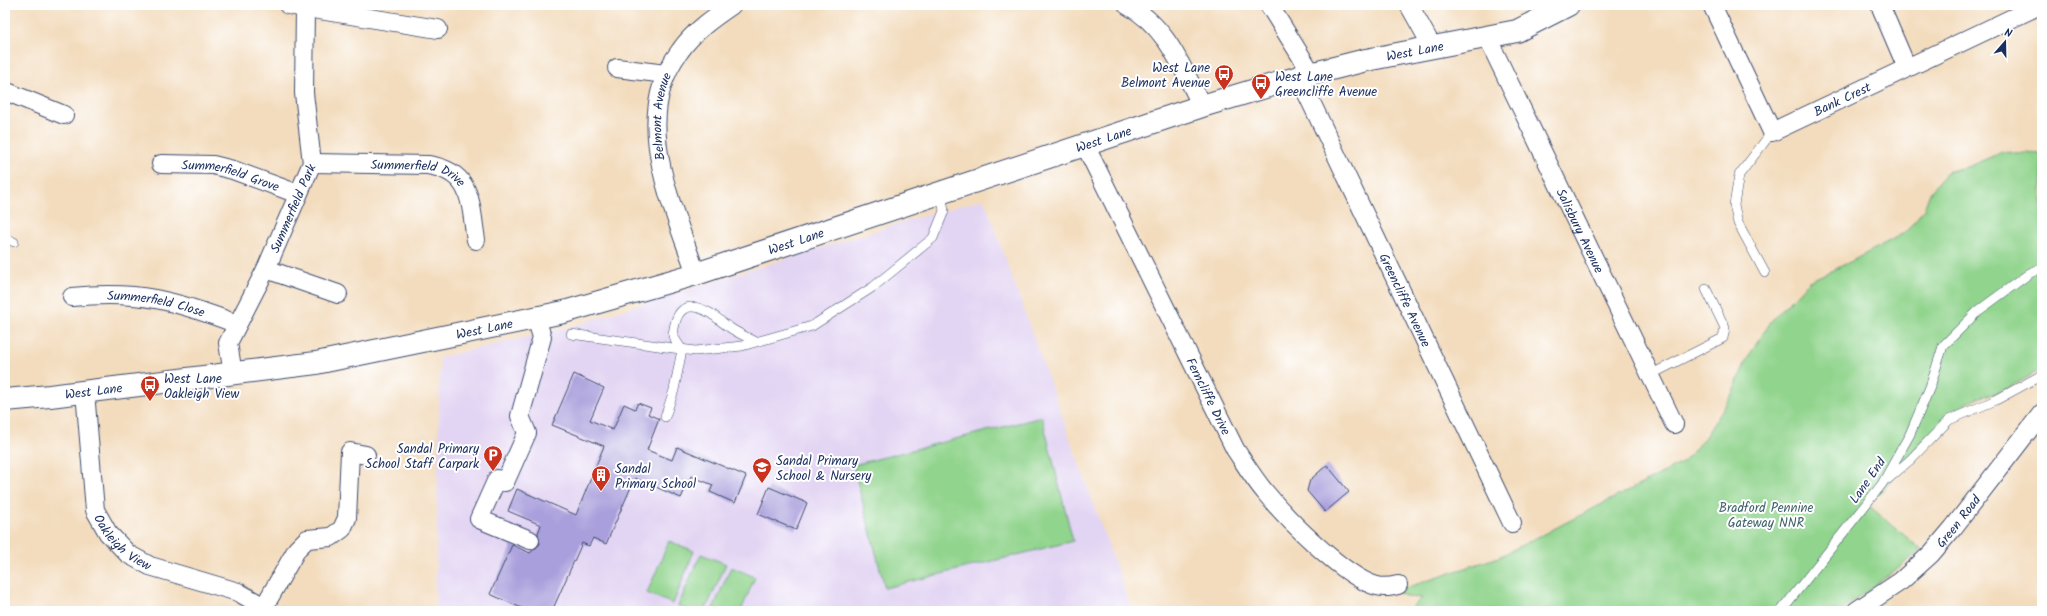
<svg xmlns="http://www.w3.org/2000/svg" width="2047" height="616" font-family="Kalam,sans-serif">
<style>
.built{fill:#e2d4f3}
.green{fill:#91d48d;stroke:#568276}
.building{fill:#a99fdc}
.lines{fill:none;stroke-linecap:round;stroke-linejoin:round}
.service-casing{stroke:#3b496c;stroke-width:10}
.minor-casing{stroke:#3b496c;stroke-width:20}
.tertiary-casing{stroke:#3b496c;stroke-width:24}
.service{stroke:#fff;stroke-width:9}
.minor{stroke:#fff;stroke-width:18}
.tertiary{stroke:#fff;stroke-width:22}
.labels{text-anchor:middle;stroke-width:4;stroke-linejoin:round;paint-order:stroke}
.street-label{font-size:13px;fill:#1b2f5e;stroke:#fff}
.poi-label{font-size:13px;fill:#1b2f5e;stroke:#fff;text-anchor:start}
.park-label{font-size:13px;fill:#3e616c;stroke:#fff}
</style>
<rect width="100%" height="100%" fill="#fff"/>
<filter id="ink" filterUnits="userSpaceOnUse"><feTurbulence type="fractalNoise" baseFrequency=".025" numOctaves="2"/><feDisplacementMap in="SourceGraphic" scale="8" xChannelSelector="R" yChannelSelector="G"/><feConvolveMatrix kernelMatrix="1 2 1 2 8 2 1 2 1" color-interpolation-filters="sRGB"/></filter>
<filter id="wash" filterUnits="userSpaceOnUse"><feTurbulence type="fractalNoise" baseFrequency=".012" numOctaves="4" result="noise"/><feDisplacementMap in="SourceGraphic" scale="16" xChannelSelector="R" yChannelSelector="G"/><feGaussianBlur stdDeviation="0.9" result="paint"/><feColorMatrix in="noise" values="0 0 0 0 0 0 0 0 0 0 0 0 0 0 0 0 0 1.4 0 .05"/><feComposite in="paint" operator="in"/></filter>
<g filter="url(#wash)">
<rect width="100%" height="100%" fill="#f3dcbd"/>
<path class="built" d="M984 199 1132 611H435L440 357 566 328 929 214Z"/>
<path class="green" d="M2002 152 2042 154V369L2007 389 1978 398 1964 405 1868 505 1922 550 1841 611H1407L1422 598 1407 597 1396 591 1499 557 1684 462 1705 437 1731 396 1748 357 1772 320 1809 281 1852 261 1906 232 1924 209 1930 193 1946 172 1970 166Z
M1042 417 1073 541 885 588 853 465Z
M669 541 694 551 673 604 647 593Z
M701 554 726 564 705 611H689L678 606Z
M731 567 755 577 741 611H712Z"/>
<g id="blocks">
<path class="building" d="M574 374 604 388 590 420 613 430 624 404 635 409 638 403 651 408 648 414 659 419 647 450 672 460 677 447 746 476 735 503 710 492 713 485 691 476 681 498 635 478 606 544 593 538 589 546 582 543 552 611H528L490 594 512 545 530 553 540 544 538 533 541 525 508 511 517 489 576 515 604 446 552 425Z
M1327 465 1349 492 1325 512 1307 491 1310 480Z
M769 487 807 503 796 530 758 514Z"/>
</g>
</g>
<g filter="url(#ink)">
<use href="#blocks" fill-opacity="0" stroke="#3b496c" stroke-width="1"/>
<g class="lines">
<g class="service-casing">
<path id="service" d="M5 238 14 242
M1765 273 1738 223 1734 205 1739 175 1772 132
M571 334 695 351 742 346 812 326 873 287 933 238 944 211 941 193
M1650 375 1723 338 1725 328 1706 289
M665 417 674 390 682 350 673 336C675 313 683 299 708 312 716 316 722 323 729 327 737 333 747 337 756 342
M1888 479 1910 460 1949 420 1996 400 2042 375
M1781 611 1882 484 1910 434 1930 387 1943 346 1978 311 2030 273 2042 268"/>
</g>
<g class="minor-casing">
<g id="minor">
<path d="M288 5 438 29"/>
<path d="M1127 5C1167 26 1182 68 1202 106"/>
<path d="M1269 5 1312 74"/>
<path d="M1409 5 1433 48"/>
<path id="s1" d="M1712 5 1772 132 2040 5"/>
<path d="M1880 5 1907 68"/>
<path id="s2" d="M1487 37 1674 424"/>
<path d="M617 68 666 74"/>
<path id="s3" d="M1299 77 1512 523"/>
<path d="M5 91 64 115"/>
<path id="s4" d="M1085 145 1235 449C1245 464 1254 479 1265 492 1286 518 1345 578 1377 586 1385 588 1390 587 1398 585"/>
<path id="s5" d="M312 163 428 165C473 172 470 203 476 240"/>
<path id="s6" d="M161 164 213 165 233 170 298 194"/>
<path d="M266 269 338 294"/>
<path id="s7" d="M696 274C673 205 629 118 680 51 693 32 713 18 732 5"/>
<path id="s8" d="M72 297C139 290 176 301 237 324"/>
<path id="s9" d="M233 374 228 343 266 269 312 163 304 93 305 8"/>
<path id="s10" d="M85 392 95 510 108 533 128 554 150 566 238 592 264 607 266 611"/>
<path d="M530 540 479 519 497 479 505 482 527 433 520 416 542 337 536 318"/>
<path d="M264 607 297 549 307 539 331 537 342 529 347 518 350 452 366 455"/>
<path id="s11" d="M1856 611 1901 581 1931 554 1953 528 2042 413"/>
</g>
</g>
<g class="tertiary-casing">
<g id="tertiary">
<path id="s12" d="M5 400 50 396 316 363 564 312 696 274 1202 106 1299 77 1366 60 1517 31 1568 5"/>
</g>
</g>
<use href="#service" class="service"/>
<use href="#minor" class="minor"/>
<use href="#tertiary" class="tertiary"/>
</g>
</g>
<defs>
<g id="bus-pin" transform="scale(1)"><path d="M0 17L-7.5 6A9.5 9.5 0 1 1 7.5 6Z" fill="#c8321e" stroke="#fff"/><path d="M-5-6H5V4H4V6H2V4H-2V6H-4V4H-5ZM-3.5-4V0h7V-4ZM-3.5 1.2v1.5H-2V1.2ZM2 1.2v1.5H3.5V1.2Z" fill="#fff"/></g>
<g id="parking-pin" transform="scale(1)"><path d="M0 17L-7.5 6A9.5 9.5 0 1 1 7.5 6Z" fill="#c8321e" stroke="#fff"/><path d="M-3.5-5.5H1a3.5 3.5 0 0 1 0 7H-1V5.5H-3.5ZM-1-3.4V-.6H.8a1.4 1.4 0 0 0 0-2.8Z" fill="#fff"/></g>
<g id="school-pin" transform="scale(1)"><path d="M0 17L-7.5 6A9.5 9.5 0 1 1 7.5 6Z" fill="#c8321e" stroke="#fff"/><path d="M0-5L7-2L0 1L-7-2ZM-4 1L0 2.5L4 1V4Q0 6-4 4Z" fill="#fff"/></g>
<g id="building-pin" transform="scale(1)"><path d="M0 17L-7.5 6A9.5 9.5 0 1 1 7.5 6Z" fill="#c8321e" stroke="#fff"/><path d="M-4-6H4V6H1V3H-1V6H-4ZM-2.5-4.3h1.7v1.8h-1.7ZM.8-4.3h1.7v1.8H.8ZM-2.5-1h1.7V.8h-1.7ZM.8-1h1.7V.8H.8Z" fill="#fff"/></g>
</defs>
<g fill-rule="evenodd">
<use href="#bus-pin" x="1224" y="74"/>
<use href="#bus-pin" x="1261" y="83"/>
<use href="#bus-pin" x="150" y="385"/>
<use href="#parking-pin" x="493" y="455"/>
<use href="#school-pin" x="762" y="467"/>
<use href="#building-pin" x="601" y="475"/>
</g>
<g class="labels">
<g class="street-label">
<text dy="5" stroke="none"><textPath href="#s12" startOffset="1457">West Lane</textPath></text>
<text dy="5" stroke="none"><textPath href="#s1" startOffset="218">Bank Crest</textPath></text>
<text dy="5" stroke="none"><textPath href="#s7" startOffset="164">Belmont Avenue</textPath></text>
<text dy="5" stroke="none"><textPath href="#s12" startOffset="1133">West Lane</textPath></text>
<text dy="5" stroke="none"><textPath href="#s6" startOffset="71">Summerfield Grove</textPath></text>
<text dy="5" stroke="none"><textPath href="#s5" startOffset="108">Summerfield Drive</textPath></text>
<text dy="5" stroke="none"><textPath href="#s9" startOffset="181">Summerfield Park</textPath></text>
<text dy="5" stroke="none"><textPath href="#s2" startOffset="215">Salisbury Avenue</textPath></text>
<text dy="5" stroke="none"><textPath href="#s12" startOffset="809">West Lane</textPath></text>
<text dy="5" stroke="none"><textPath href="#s3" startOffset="247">Greencliffe Avenue</textPath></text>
<text dy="5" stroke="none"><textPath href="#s8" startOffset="85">Summerfield Close</textPath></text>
<text dy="5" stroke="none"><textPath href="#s12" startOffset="485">West Lane</textPath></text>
<text dy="5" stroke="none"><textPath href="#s12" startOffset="89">West Lane</textPath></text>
<text dy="5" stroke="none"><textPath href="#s4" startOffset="280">Ferncliffe Drive</textPath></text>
<text transform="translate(1867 480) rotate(-55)" y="5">Lane End</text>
<text dy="5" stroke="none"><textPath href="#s11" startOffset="137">Green Road</textPath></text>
<text dy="5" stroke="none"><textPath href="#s10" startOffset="162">Oakleigh View</textPath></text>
</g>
<g class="poi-label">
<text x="1210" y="72" text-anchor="end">West Lane<tspan x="1210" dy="15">Belmont Avenue</tspan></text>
<text x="1275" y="81">West Lane<tspan x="1275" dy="15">Greencliffe Avenue</tspan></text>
<text x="164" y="383">West Lane<tspan x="164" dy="15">Oakleigh View</tspan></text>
<text x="479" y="453" text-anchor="end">Sandal Primary<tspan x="479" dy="15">School Staff Carpark</tspan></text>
<text x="776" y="465">Sandal Primary<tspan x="776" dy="15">School &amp; Nursery</tspan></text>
<text x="615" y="473">Sandal<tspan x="615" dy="15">Primary School</tspan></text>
</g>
<g class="park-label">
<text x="1766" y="512">Bradford Pennine<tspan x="1766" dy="15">Gateway NNR</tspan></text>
</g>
</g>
<rect width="2047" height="616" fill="none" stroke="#fff" stroke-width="20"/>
<g transform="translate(2005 42) rotate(20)" stroke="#ffffff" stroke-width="3" paint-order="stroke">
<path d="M0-3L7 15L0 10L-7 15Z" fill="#1b2f5e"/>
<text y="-6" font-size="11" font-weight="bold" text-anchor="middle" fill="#1b2f5e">N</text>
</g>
</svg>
